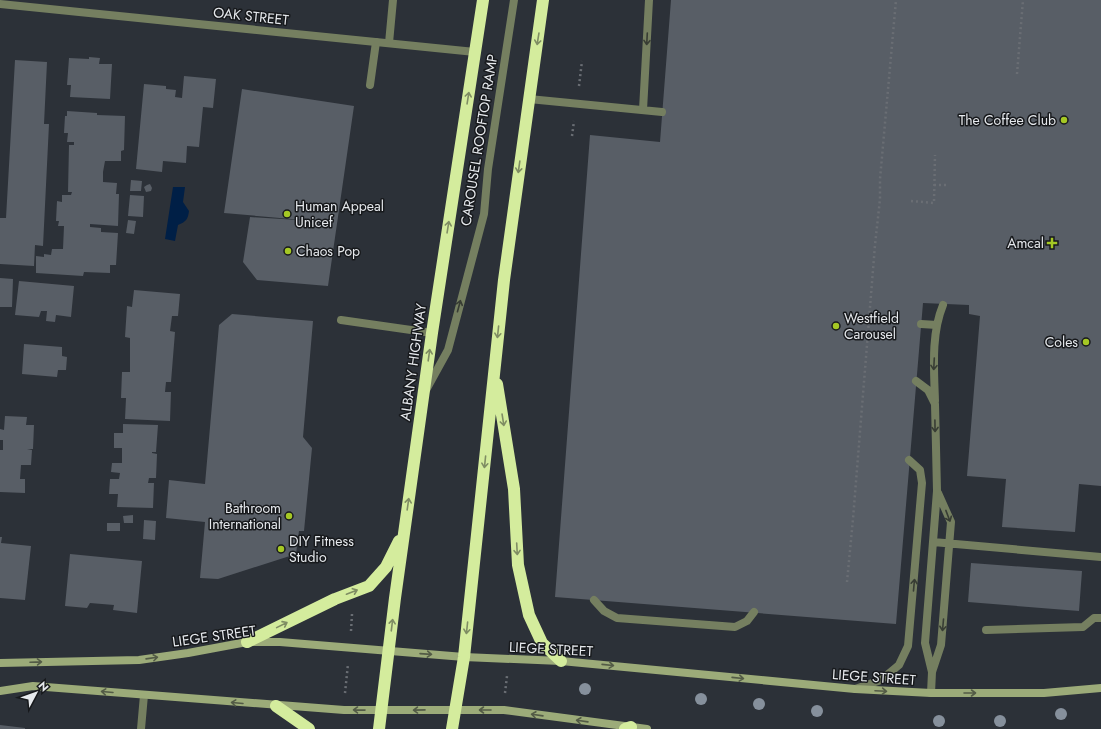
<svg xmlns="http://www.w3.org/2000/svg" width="1101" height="729" font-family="Jost,sans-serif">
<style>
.water{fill:#001f46}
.building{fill:#585e66}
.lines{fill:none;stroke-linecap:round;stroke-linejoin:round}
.path{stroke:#6a6e74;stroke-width:2.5;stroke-dasharray:2 3;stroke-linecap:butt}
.lane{stroke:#757f60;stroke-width:8}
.street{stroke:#757f60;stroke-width:8}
.secondary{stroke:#9cab79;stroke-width:8}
.highway{stroke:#d4ec9d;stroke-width:12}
.tree{fill:#86909c}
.oneway{stroke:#7f8d63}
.oneway2{stroke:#383d34}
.oneway3{stroke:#535b46}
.poi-dot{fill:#a5c824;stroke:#17191c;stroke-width:1.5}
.labels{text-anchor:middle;stroke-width:3;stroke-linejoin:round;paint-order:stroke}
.street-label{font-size:14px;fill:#e6e9ed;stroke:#17191c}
.poi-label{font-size:14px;fill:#e6e9ed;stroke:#17191c;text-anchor:end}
</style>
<rect width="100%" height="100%" fill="#2c3138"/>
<path class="water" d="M173 187H185L183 202 189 211C188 219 186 222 178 225L175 241 165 239Z"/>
<path class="building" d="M671 0H1101V486L1079 484 1075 532 1002 527 1006 479 967 476 980 316 969 314V305L923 303 896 624 555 597 590 135 660 142Z
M89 57 100 58 99 64H112L110 99 70 97 71 85H67L69 58 89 59Z
M15 60 47 62 44 124H49L43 246 35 245 34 266 0 264V218H6Z
M184 76 216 79 213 108 203 107 199 147 187 146 186 163 163 161 162 172 136 169 144 84 166 86V89L176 90 175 97 182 98Z
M242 89 354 106 328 286 257 280 243 262 250 217 314 221 224 213Z
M67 111 97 113V115L125 116 124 150 121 151V161H105L103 172V182L117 183 116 194H119L118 226 90 224V227L101 228V232L118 233 116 265H110V273L84 272 83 276 36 273V256L44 257V254L51 255 52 249H63L64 226H58L59 221H56L57 201 62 202V195H71L72 192H68L69 145H74V142H67L68 133H64L65 116H67Z
M131 180 142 181 141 191H130Z
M150 184 152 188 151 191 146 192 144 187 147 185Z
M130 195 144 196 143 217 128 216Z
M128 220 136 221 134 234 126 233Z
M0 278 13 279 12 307H0Z
M19 281 74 286 71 317 56 315 55 322 46 321 47 311H41L39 317 15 315Z
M134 290 180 294 178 316H172L170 331 175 332 171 382H166L165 392H171L170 421 125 419 126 398H121L122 372H130V338L125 337 127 306 132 307Z
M232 314 313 321 303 437 312 448 304 531H299L296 554 218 579 200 578 205 522 166 518 169 480 205 484 219 325Z
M24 344 62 347V356L67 357 66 370H58L57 377 22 374Z
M5 416 27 417 26 425H34L33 449H27L32 450 31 465H21L20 479H25V493L0 492V450H3V440H0V429L4 430Z
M123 424 158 425 156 452H152V453L157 454 156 478H149L148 483H154L153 508 117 507 118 494H109L110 479H119L120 473 111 472 112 463H122V448H114V433H123Z
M133 515V523H124L123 516Z
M144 520 156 521 155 540 143 539Z
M107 523H120V531H107Z
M0 537H2L1 543 31 546 25 600 0 598Z
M70 554 142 561 137 613 113 610 114 605 90 603 87 608 65 606Z
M971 563 1082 571 1079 611 968 602Z
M0 725 25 728V729H0Z"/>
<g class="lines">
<path class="path" d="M1017 74 1023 0
M579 86 582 61
M572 136 574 121
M934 185H949
M911 201 934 203 935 155
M847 582 853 519 875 245 880 199V179L896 0
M351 631 352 614
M345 693 348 664
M505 693 507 676"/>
<path class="lane" d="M389 43 393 0
M370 85 376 42
M529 99 662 112
M643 110 649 0
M341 320 432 333
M921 324 937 325
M916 381 928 390 935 404 937 491 925 643 932 672
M426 390 448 350 484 214 488 169 514 0
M935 401C934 369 931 334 943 305
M933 542 1101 557
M594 600 604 611 617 618 735 627 747 621 754 612
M986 630 1083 627 1094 618H1101
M855 689 881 680 899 665 908 646 922 483 920 470 909 460
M931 693 932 672 941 645 951 522 938 493
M141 729 144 695"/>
<path class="street" d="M0 4 475 52"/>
<path class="secondary" d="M0 663 139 660 188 653 247 642H280L464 657 561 661 855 689 931 693H1044L1101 688
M0 691 33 686 344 710H504L647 729"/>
<path class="highway" d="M497 384 514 489 518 565 529 615 542 643 561 661
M247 642 335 599 369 586 386 567 399 541
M276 706 309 729
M379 729 395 598 432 333 483 0
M452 729 464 657 504 280 543 0
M625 729 631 727"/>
</g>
<g class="tree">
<circle cx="585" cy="689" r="6"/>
<circle cx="701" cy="699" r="6"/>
<circle cx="759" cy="704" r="6"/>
<circle cx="817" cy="711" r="6"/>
<circle cx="1061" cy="714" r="6"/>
<circle cx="939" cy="721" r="6"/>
<circle cx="1000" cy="721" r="6"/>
</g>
<defs><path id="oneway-shaft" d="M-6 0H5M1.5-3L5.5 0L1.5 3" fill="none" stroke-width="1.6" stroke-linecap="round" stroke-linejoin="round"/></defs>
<g class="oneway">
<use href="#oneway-shaft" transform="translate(538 39) rotate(99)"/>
<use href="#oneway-shaft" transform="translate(468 98) rotate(-81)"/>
<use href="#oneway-shaft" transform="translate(519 167) rotate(98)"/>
<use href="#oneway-shaft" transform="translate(448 227) rotate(-81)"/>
<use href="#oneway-shaft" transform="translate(498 332) rotate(96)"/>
<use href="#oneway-shaft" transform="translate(429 355) rotate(-82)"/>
<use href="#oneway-shaft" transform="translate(503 420) rotate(81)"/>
<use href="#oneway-shaft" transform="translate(485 462) rotate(96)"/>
<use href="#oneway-shaft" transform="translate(408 504) rotate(-82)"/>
<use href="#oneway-shaft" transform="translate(517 549) rotate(87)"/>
<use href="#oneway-shaft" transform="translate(352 592) rotate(-21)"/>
<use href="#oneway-shaft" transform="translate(282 625) rotate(-26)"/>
<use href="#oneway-shaft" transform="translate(392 625) rotate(-83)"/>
<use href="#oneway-shaft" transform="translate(467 628) rotate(96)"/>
</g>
<g class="oneway2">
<use href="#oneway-shaft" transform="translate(647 39) rotate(93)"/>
<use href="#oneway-shaft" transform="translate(459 306) rotate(-75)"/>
<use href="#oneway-shaft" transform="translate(934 364) rotate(93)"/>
<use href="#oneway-shaft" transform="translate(935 426) rotate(89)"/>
<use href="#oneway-shaft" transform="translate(948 516) rotate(69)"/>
<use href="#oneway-shaft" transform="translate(914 585) rotate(-85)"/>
<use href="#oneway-shaft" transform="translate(943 625) rotate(95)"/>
</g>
<g class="oneway3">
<use href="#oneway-shaft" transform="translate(426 654) rotate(4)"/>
<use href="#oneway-shaft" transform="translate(152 658) rotate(-8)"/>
<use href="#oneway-shaft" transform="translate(36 662) rotate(-2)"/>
<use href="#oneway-shaft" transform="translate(608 665) rotate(6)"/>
<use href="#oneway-shaft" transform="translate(738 678) rotate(6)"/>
<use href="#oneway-shaft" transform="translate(881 691) rotate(3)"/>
<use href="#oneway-shaft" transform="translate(107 692) rotate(-175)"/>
<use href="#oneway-shaft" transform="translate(970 693)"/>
<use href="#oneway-shaft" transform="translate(237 703) rotate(-175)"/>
<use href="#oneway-shaft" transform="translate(359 710) rotate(-179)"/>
<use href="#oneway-shaft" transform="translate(419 710) rotate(179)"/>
<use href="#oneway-shaft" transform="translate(485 710) rotate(-180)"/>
<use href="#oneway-shaft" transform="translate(537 715) rotate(-172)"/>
<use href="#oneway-shaft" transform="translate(582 721) rotate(-172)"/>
</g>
<g class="poi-dot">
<circle cx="1064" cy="120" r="4"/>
<circle cx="287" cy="214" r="4"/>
<path d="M1050 237h4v4h4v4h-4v4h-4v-4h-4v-4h4z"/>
<circle cx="288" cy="251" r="4"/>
<circle cx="836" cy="326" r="4"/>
<circle cx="1086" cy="342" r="4"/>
<circle cx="289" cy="516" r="4"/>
<circle cx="281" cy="549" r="4"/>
</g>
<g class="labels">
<g class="street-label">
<text transform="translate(251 16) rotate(6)" y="5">OAK STREET</text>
<text transform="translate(479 140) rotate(-81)" y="5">CAROUSEL ROOFTOP RAMP</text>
<text transform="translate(413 362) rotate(-82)" y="5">ALBANY HIGHWAY</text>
<text transform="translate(214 636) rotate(-8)" y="5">LIEGE STREET</text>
<text transform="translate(551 649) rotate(3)" y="5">LIEGE STREET</text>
<text transform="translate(874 677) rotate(4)" y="5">LIEGE STREET</text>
</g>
<g class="poi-label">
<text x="1056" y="125">The Coffee Club</text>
<text x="295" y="211" text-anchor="start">Human Appeal<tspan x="295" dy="16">Unicef</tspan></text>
<text x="1044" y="248">Amcal</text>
<text x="296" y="256" text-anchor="start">Chaos Pop</text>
<text x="844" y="323" text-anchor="start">Westfield<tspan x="844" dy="16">Carousel</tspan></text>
<text x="1078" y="347">Coles</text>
<text x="281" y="513">Bathroom<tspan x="281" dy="16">International</tspan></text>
<text x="289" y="546" text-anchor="start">DIY Fitness<tspan x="289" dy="16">Studio</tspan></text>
</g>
</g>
<g transform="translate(36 693) rotate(49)" stroke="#17191c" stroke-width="3" paint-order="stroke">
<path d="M0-3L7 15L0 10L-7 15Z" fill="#e6e9ed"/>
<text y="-6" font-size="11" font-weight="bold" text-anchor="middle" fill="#e6e9ed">N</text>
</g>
</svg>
